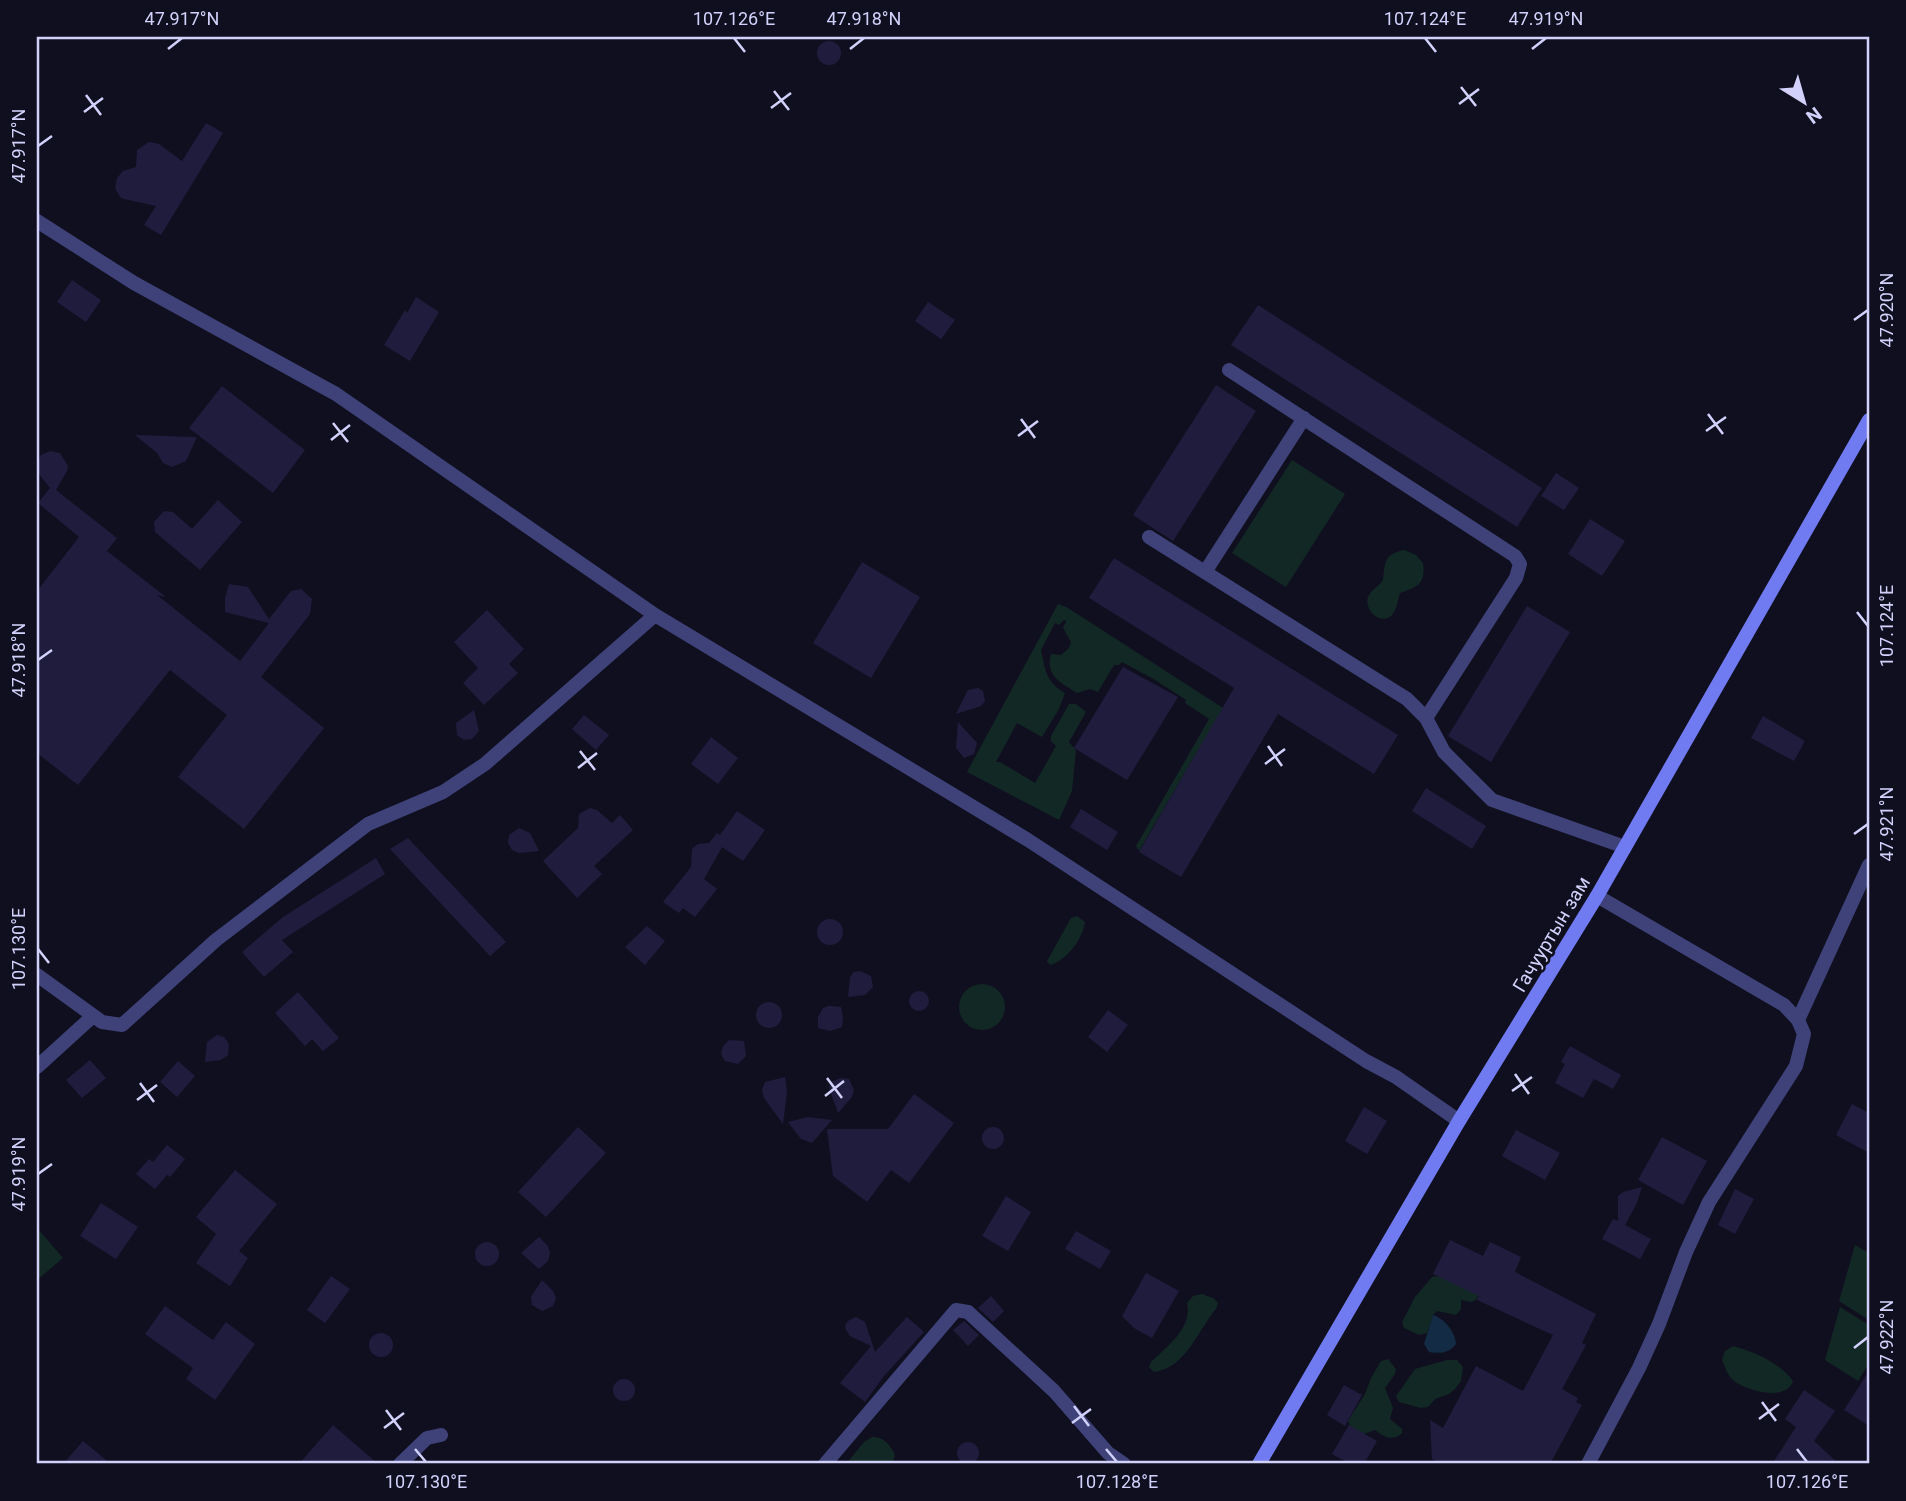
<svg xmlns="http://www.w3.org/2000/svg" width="1906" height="1501" font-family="Roboto,sans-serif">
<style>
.green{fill:#122825}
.water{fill:#132b44}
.building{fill:#201c3e}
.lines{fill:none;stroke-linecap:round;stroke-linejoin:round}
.minor{stroke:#3e4279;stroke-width:14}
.secondary{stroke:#717bf1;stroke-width:14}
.ticks{fill:none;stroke:#d1d1fb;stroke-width:2.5}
.labels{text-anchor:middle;stroke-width:5;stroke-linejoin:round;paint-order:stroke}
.street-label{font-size:19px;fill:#d1d1fb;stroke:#100f1f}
.neatline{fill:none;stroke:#d1d1fb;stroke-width:2.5}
.ticks-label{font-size:18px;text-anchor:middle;fill:#d1d1fb}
</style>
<rect width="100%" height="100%" fill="#100f1f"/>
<path class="green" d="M1292 460 1345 494 1286 587 1232 553Z
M1404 550 1416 555 1423 563C1426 584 1417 587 1400 593 1398 600 1397 609 1392 615 1380 626 1364 610 1368 597 1371 590 1379 586 1383 580 1385 563 1384 554 1404 550Z
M1058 604 1068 608 1223 708 1139 851 1136 846 1209 719 1185 703 1186 700 1152 678 1122 662 1119 665H1114L1098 692 1090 689 1077 693C1061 683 1045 676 1051 654L1061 655 1069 648 1071 642 1063 628 1066 621 1064 620 1059 625 1055 623 1041 650C1046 671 1045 681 1065 693L1059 709 1042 737 1017 723 996 762H1000L1035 783 1056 746 1051 741V736L1069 704H1076L1086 712 1069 742 1076 750 1072 791 1059 820 967 772Z
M1077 916 1085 922C1083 939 1066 961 1050 965L1047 961 1071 918Z
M959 1007a23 23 0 1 1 46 0a23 23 0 1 1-46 0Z
M38 1229 63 1258 37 1280V1230Z
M1855 1245 1869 1253V1320L1839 1301Z
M1439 1276 1480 1292 1477 1299 1472 1302 1461 1300V1309L1456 1315 1437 1311 1433 1315 1427 1333 1419 1335 1404 1328 1402 1322 1415 1297 1432 1277Z
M1202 1294 1213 1298 1218 1303 1216 1309C1198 1330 1186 1368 1154 1372L1149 1367 1151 1362C1166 1347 1193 1328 1187 1303L1193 1296Z
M1840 1307 1869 1325V1363L1858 1381 1825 1360Z
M1733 1346C1754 1352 1779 1362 1793 1381 1787 1402 1745 1391 1733 1380 1727 1375 1725 1366 1722 1360L1725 1351Z
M1388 1359 1396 1369 1395 1374 1385 1388 1393 1408 1390 1419 1402 1429V1433C1393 1442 1384 1437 1375 1430L1364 1434 1350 1426 1348 1421 1365 1394 1371 1378 1381 1361Z
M1447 1360H1457L1463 1367 1461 1381 1455 1389 1449 1394 1435 1399 1428 1407 1421 1408 1399 1402 1396 1396 1415 1369Z
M872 1437C884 1437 889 1444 895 1454L893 1464H846L864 1442Z"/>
<path class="water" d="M1433 1315C1445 1319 1455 1332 1456 1344 1449 1353 1440 1354 1429 1352L1424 1344Z"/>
<path class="building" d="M817 53a12 12 0 1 1 24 0a12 12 0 1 1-24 0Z
M206 123 223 133 161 235 144 225 156 206 124 199 120 197 115 188 117 178 123 171 136 167 137 150 149 142 159 144 182 161Z
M72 280 101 300 86 322 57 302Z
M416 297 439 312 410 361 384 345 405 310 407 313Z
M928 302 955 320 941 339 915 321Z
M1258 305 1542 488 1517 527 1231 345Z
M1216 385 1256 411 1173 541 1133 515Z
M222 386 305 450 273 493 189 428Z
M135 435 197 437 186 461 172 467 163 463 157 453Z
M50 451 60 453 68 466 67 471 56 490 117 538 107 551 166 597 157 595 240 661 269 623 225 612V598L229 584 248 587 269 619 291 591 301 589 312 599 310 614 261 677 324 728 244 829 178 777 227 715 170 670 78 785 37 753V591L79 537 38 503 50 488 39 474 37 464 41 455Z
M1556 473 1579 488 1564 510 1541 496Z
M218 500 242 522 200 570 155 532 154 522 164 511 173 512 192 529Z
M1590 519 1625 541 1602 576 1568 554Z
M1114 558 1398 735 1374 774 1278 714 1181 877 1139 852 1234 688 1089 598Z
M862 562 920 597 871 678 813 643Z
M1527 606 1570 632 1491 762 1448 736Z
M487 610 524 649 509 664 518 673 484 705 463 683 478 668 454 642Z
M1123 667 1178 697 1127 780 1074 748Z
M978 688 983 691 985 701 981 706 956 714 968 690Z
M474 710 479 731 472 739 464 740 457 735 456 723Z
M584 715 609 735 596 750 572 729Z
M1763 716 1805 741 1794 761 1751 738Z
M958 722 977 743 974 754 964 758 956 748Z
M711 737 738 758 718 784 691 764Z
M1426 788 1486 826 1472 849 1412 811Z
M590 808 597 810 612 823 620 815 633 830 594 866 602 874 577 898 543 861 578 828 579 814Z
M1081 809 1118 832 1107 850 1070 827Z
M737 811 765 830 743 861 722 847 704 879 717 889 695 917 683 908 679 913 663 902 691 867 692 849 698 844 709 843 717 833 720 835Z
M519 828 530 833 539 851 519 853 512 850 508 843 509 835Z
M408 838 506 942 490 956 390 849Z
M376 858 385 874 282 940 293 952 264 977 242 952 283 917Z
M817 932a13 13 0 1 1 26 0a13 13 0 1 1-26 0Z
M647 926 665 941 645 965 625 947Z
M860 971 871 976 873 987 865 995 848 997 850 977 854 972Z
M909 1001a10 10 0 1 1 20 0a10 10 0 1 1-20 0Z
M298 992 339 1038 323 1051 312 1039 305 1046 275 1013Z
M756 1015a13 13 0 1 1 26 0a13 13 0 1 1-26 0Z
M829 1006 841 1007 843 1018 842 1027 830 1031 818 1028V1017L823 1008Z
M1108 1010 1128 1025 1107 1052 1088 1037Z
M217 1035 224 1037 229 1044 228 1055 221 1060 205 1062 207 1042Z
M729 1040 744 1041 746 1056 738 1064 725 1061 721 1054 723 1046Z
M1570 1046 1621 1075 1613 1089 1594 1079 1583 1098 1555 1083 1565 1064 1561 1062Z
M90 1060 106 1078 82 1098 66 1080Z
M178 1061 195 1076 177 1097 160 1082Z
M785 1077 787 1092 783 1124 764 1098 762 1090 765 1082Z
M841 1078 849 1079 854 1090 852 1097 838 1113 829 1088 831 1082Z
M914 1094 954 1123 909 1183 891 1170 867 1202 833 1176 827 1129H888Z
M1852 1104 1869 1113V1153L1836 1135Z
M1364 1107 1387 1121 1367 1154 1345 1141Z
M808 1117 832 1120 812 1143 801 1139 788 1122Z
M578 1127 606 1153 546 1217 518 1192Z
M982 1138a11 11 0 1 1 22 0a11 11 0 1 1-22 0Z
M1516 1130 1560 1153 1545 1180 1502 1156Z
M1662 1137 1707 1161 1683 1205 1638 1180Z
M167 1145 185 1159 170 1177 167 1175 155 1189 136 1174 149 1159 153 1162Z
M235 1170 277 1204 239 1251 248 1258 230 1286 196 1263 216 1234 196 1217Z
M1642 1187 1636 1205 1625 1225 1651 1239 1640 1259 1602 1239 1613 1219 1618 1221V1196L1623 1192Z
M1735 1189 1754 1199 1735 1234 1718 1225Z
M1006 1196 1031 1212 1008 1251 982 1236Z
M101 1203 138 1227 116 1259 80 1236Z
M1076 1231 1111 1251 1100 1269 1065 1249Z
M539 1237 548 1246 550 1253 548 1261 539 1269 521 1253Z
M1450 1240 1483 1256 1490 1242 1521 1257 1515 1272 1596 1314 1582 1343 1586 1345 1562 1389 1578 1398 1576 1402 1582 1405 1550 1464H1440L1432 1459 1430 1420 1443 1428 1476 1366 1523 1391 1553 1335 1477 1300 1479 1296 1433 1274Z
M475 1254a12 12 0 1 1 24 0a12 12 0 1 1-24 0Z
M1146 1273 1179 1291 1152 1338 1134 1328 1122 1316Z
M331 1276 350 1289 325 1323 307 1310Z
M542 1280 553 1291 556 1298 553 1306 542 1311 532 1305 531 1297Z
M991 1296 1004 1311 993 1322 978 1308Z
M165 1306 213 1340 226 1322 255 1344 215 1400 186 1379 193 1368 145 1334Z
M856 1317 865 1322 875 1352 907 1317 924 1332 884 1376 865 1402 840 1383 871 1346 850 1336 846 1330 845 1325 848 1321Z
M964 1321 979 1335 968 1346 953 1330Z
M369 1345a12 12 0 1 1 24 0a12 12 0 1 1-24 0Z
M1869 1371V1426L1844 1410Z
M613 1390a11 11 0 1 1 22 0a11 11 0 1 1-22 0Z
M1344 1385 1362 1395 1345 1426 1327 1415Z
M1804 1390 1835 1411 1814 1441 1839 1464H1772L1796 1427 1785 1419Z
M333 1425 378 1464H299Z
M1349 1425 1377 1441 1364 1464H1350L1332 1454Z
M83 1441 111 1464H63Z
M957 1453a11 11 0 1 1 22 0a11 11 0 1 1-22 0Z"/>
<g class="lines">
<path class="minor" d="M37 221 134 283 336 394 655 615 1028 840 1366 1061 1396 1077 1459 1121
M1229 370 1515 556 1520 564 1516 578 1426 718
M1149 537 1407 699 1426 718 1444 752 1492 800 1625 847
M1205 572 1304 418
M37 975 102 1022 122 1025 216 940 368 824 443 792 485 764 655 615
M1798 1020 1869 865
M37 1067 93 1016
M400 1464 427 1438 441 1435
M825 1464 956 1310 968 1312 1054 1391 1108 1453 1124 1464
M1588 1464 1639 1368 1659 1324 1686 1252 1709 1202 1796 1066 1804 1034 1798 1020 1784 1005 1597 896"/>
<path class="secondary" d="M1259 1464 1459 1121 1597 896 1869 420"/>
</g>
<path class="ticks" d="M734 38 745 52M1425 38 1436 52M168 49 182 38M850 49 864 38M1532 49 1546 38M1461 87 1476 106M774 91 789 110M86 95 101 115M1459 104 1479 89M771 108 791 93M84 112 103 98M38 146 52 136M1854 320 1868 310M1708 414 1723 434M1021 419 1035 438M333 423 348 442M1706 431 1726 417M1018 436 1038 421M331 440 350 425M1857 612 1868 626M38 660 52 650M1268 746 1282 766M580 751 595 770M1265 764 1285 749M578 768 597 753M1854 834 1868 824M38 949 49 963M1515 1074 1529 1094M827 1078 842 1098M140 1083 154 1102M1512 1091 1532 1077M825 1096 844 1081M137 1100 157 1085M38 1174 52 1164M1854 1348 1868 1337M1762 1402 1776 1421M1074 1406 1089 1426M386 1410 401 1430M1759 1419 1779 1404M1072 1423 1091 1409M384 1428 404 1413M415 1449 426 1462M1106 1449 1117 1462M1797 1449 1807 1462"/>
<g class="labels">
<g class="street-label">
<text transform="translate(1551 934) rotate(-59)" y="7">Гачууртын зам</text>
</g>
</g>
<rect width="1906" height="1501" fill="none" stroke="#100f1f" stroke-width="77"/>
<g transform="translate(1804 102) rotate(143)" stroke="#100f1f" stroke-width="5" paint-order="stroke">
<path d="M0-5L12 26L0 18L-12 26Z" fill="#d1d1fb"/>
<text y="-10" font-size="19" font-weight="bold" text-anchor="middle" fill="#d1d1fb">N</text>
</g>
<rect x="38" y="38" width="1830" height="1424" class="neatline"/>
<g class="ticks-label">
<text x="182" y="25">47.917°N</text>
<text x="734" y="25">107.126°E</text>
<text x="864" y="25">47.918°N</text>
<text x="1425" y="25">107.124°E</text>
<text x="1546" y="25">47.919°N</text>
<text transform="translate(19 146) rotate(-90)" y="6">47.917°N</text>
<text transform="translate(1887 310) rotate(-90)" y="6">47.920°N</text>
<text transform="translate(1887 626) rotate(-90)" y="6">107.124°E</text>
<text transform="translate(19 660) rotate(-90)" y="6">47.918°N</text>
<text transform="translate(1887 824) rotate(-90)" y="6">47.921°N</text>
<text transform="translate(19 949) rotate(-90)" y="6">107.130°E</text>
<text transform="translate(19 1174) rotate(-90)" y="6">47.919°N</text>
<text transform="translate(1887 1337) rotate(-90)" y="6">47.922°N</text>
<text x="426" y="1488">107.130°E</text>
<text x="1117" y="1488">107.128°E</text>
<text x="1807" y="1488">107.126°E</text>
</g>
</svg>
